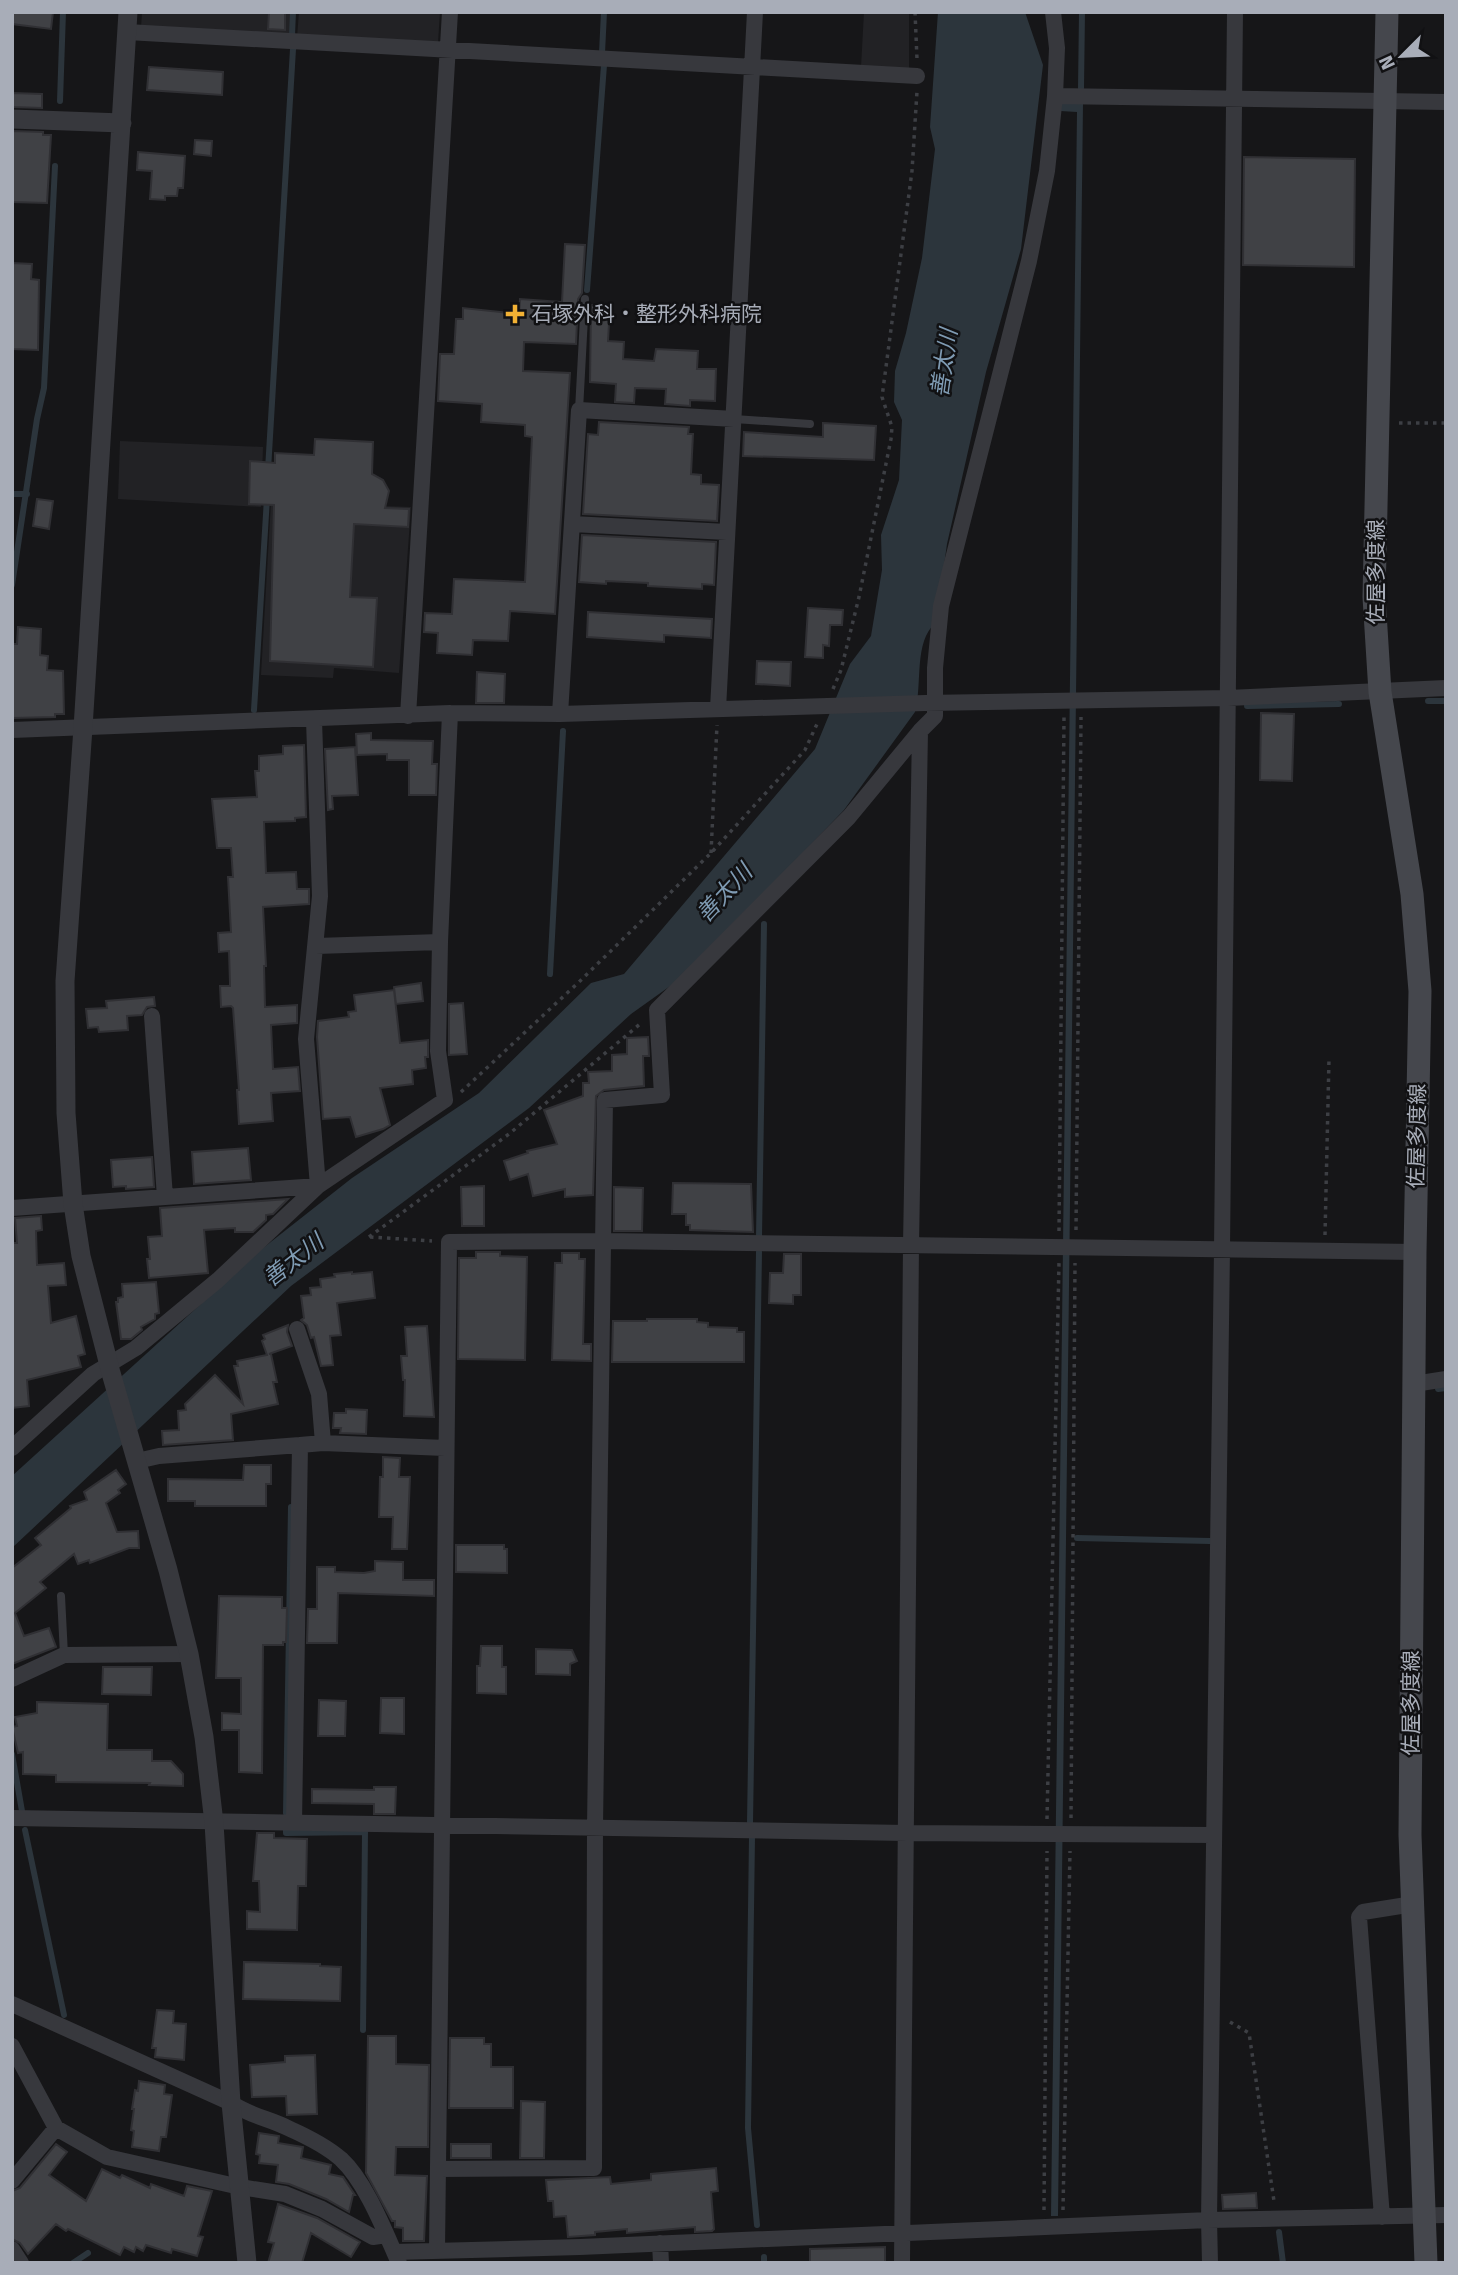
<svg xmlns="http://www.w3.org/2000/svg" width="1458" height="2275" font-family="'Fira Sans','Noto Sans JP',sans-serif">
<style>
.built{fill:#222225}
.water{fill:#2c353c}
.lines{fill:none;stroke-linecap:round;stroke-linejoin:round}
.stream{stroke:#2c353c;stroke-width:6}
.building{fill:#404145;stroke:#303034;stroke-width:2}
.path{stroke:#3d3f44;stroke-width:3.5;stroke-dasharray:3.5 5;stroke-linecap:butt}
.service{stroke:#37383d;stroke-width:8}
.minor{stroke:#37383d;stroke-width:16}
.tertiary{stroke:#37383d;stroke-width:19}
.secondary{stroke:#45474d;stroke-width:23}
.poi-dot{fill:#f2b134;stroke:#111113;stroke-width:2.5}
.labels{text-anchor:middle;stroke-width:5;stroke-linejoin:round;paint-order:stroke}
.poi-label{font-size:21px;fill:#a8adb8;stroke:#111113;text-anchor:start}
.street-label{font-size:21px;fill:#a8adb8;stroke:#111113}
.water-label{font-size:23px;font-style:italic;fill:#7f9bb3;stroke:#111113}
</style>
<rect width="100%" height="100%" fill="#161618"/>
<path class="built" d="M142 12H293L292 35 141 28Z
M299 12H440L438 43 297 37Z
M864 12H909V70L861 67Z
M120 441 263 447 261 507 118 499Z
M271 502 411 507 399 673 334 668 333 678 261 675Z"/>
<path class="water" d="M938 12H1025L1043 65 1021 249 986 372 947 544 936 622C913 643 923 683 915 712L844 810 687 974 631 1014 529 1108 291 1286 12 1548V1476L258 1252 352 1178 479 1093 591 983 624 974 815 749 850 664 871 636 882 570 881 535 899 480 902 420 894 402 895 371 906 333 922 258 935 149 930 127Z
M1061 103 1083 104 1058 2216H1051L1077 112 1060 111Z"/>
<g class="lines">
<path class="stream" d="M292 35 293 12
M602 53 604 12
M1081 88 1082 12
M60 101 63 12
M587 290 604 65
M268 470 293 49
M12 494H27
M12 585 37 419 44 388 55 166
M1428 701H1446
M1247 706 1339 704
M254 710 267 498
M550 974 563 731
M759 1237 764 924
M1438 1389 1446 1388
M1077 1538 1210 1541
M12 1754 22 1811
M286 1813 291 1507
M750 1823 759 1252
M286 1829V1833L365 1832 363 2030
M25 1830 64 2015
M752 1837 748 2128 757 2225
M1279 2232 1283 2263
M764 2257V2263
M73 2263 88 2253"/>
</g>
<path class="building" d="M12 12H53L51 29 12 24Z
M269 12H285V30L268 29Z
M149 67 223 72 222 95 147 90Z
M12 93 42 94V108L12 107Z
M12 131 43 132V135H51L47 203 12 202Z
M195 140 212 141 211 156 194 154Z
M138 152 185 156 183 188H178L177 196H165V200L150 199 152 171 137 170Z
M1244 157 1355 159 1354 267 1243 265Z
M565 244 585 245 582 293 578 299 576 344 524 342 523 371 570 373 555 614 510 611 508 641 473 640 472 655 437 653 438 633 424 632 425 613 452 614 454 579 525 582 532 437 525 436V425L481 422 482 404 438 401 440 354H454L456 319H463V308L519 314 520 299 562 302Z
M12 263 32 264 31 279 39 280 38 350 12 349Z
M591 305 610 306 608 341 624 342 623 359 654 361 656 349 698 351 697 369H716L715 401 690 400V406L665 404 666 389 635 388 634 403 615 402 616 384 590 382Z
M599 422 689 427 688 434H693L691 474 701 475V484L719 485 717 521 583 514 588 434 598 435Z
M823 423 876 426 874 460 743 456 744 432 823 437Z
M315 439 373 442 372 474 383 480 389 491 385 508 409 509 408 527 354 524 350 597 377 598 373 667 270 661 274 505 249 504 250 461 275 463V453L314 455Z
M37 499 53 501 49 529 33 526Z
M582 535 716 542 714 585 702 584V589L648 586V583L606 581V584L579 582Z
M808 608 843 610 842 625H830L829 646 823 645V658L805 657Z
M588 612 712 619 711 638 664 635V642L587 637Z
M18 627 41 629 40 655 48 656 47 670 63 671 64 714H55V717L12 718 13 644H17Z
M757 661 791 662 790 686 756 684Z
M477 672 505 674 504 703H476Z
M1261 713 1294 714 1292 781 1260 780Z
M371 733V740L433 741 432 764H437L436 795H409V760H387V754L357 755 356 734Z
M304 745 306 817 295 818V821L264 822 266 873 296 872 297 889H309V904L263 907 266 966H264L265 1007 297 1005V1023L271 1025 273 1069 298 1067 300 1091 271 1093 273 1121 239 1124 237 1090H239L233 1008 231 1006 221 1007 220 986H230V983L229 951 219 952 218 933 231 932 228 877H233L231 848H217L212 799 257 797 255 771H259V756L283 754V746Z
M355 747 358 795 332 796 333 809 328 810 325 749Z
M421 983 423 1001 396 1004 394 987Z
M394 990 400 1043 428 1040V1057H425L426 1068 412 1070 413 1084 380 1088 390 1125 383 1129 356 1137 350 1117 323 1119 317 1037 318 1021 349 1017 348 1012 356 1011 354 995Z
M154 997 155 1006 147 1007 142 1015 127 1016 128 1030 99 1032 98 1027 88 1028 86 1009 107 1008 106 1001Z
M463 1003 467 1054 449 1055V1004Z
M648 1037 649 1056H643L644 1086 604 1090 596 1096 593 1195 565 1197V1189L533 1196 528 1174 510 1180 504 1161 528 1153 527 1151 557 1144 544 1110 583 1096V1083H589L588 1072 612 1071V1055L627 1054V1038Z
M248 1148 251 1180 194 1184 192 1152Z
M152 1157 154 1187 126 1189V1186L113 1187 111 1160Z
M673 1183 751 1184 753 1232 690 1230V1225H686V1214H672Z
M484 1186V1226H462L461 1187Z
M614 1187 643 1188 642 1231H614Z
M288 1199 273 1214 266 1215V1220L253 1232H235V1228L204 1230 208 1273 149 1278 147 1259H150L148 1237 162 1236 160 1208Z
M41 1216 42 1230 36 1231 37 1265 64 1263 66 1285 48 1286 51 1323 76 1316 85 1354 78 1356 81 1367 27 1380 29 1406 12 1408V1243H17L15 1218Z
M476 1252H500V1256L527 1257 525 1360 458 1359 459 1258H476Z
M562 1253H579V1259H585L583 1344H591V1361L552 1360 555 1263H562Z
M784 1254H801V1295H793V1304L769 1303 770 1273H783Z
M352 1272V1274L372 1272 375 1298 337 1303 341 1335 330 1336 333 1365 321 1366 314 1337 311 1338 307 1325 301 1320 304 1318 301 1296 311 1295 310 1288 321 1287 320 1279 335 1277 334 1274Z
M156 1282 159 1313 155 1314V1319L141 1327 142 1330 131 1339H121L116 1302H118V1298L123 1297 122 1284Z
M647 1319H697V1322L708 1323V1327L737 1328V1332H744V1362H612L613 1321H647Z
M288 1325 287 1332 292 1346 269 1354H271L277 1382H273L278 1404 231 1414 233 1440 163 1445 162 1431 179 1430 178 1411 186 1410 185 1404 215 1375 243 1404 234 1366H238L237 1361 267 1355 262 1341 265 1339 263 1335Z
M427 1326 434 1417 404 1416 405 1380H403L401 1356H407L405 1327Z
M346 1409 367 1410 366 1434 340 1433 341 1428H333L334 1413H346Z
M383 1457 400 1458 399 1477H410L407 1549H392L393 1517H379L380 1477H383Z
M244 1465H271V1484H266V1506H195V1501H168V1479L243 1480Z
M116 1470 126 1484 118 1490 120 1493 106 1503 117 1532 138 1531 139 1548H129L90 1563 89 1560 78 1564 74 1554 40 1582 46 1588 15 1613 24 1636 49 1628 56 1647 12 1664V1568L41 1545 35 1538 71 1508 70 1506 87 1500 84 1492Z
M456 1545H504V1549H507V1573L456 1572Z
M375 1561 403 1562V1580H434V1596L338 1593 337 1643H307L308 1609H317V1567H335V1572L364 1573 375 1571Z
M219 1596 282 1597V1608H287L286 1642H283V1645H263L262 1773 239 1772V1730H222V1713L241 1714V1678H216Z
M481 1646H502V1667H506V1694L477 1693V1666H480Z
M536 1649 572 1650 577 1661 570 1664V1675L536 1674Z
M103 1667H152L151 1695 102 1694Z
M381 1698H404V1734L380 1733Z
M319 1700 346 1701 345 1736H318Z
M37 1702 108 1704 107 1750H152V1761H171L183 1774V1786L149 1785 150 1783 56 1782V1775L23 1774V1752L18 1753 12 1727 17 1726 15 1717 37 1713Z
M374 1787H396L395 1814H374V1804L312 1803V1789L374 1790Z
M257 1833H274V1838L307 1839 306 1886H298L297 1930 247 1929V1911L260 1912 259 1881H253Z
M244 1962 320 1964V1966L341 1967 340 2001 243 1999Z
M157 2010 174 2011 173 2023 186 2024 184 2060 155 2057 156 2048H152Z
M368 2036H396V2064L429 2065 428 2147H396L395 2175 427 2176 424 2241H403V2228L395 2227V2221H392L366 2173Z
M450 2038H484V2044H491V2067H513V2108H449Z
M315 2055 317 2114 287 2115 286 2096 252 2097 250 2065 285 2062V2056Z
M139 2081 165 2085 164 2094 172 2095 166 2137H161L159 2151 132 2147 134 2131 131 2130 134 2109H132L135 2090 138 2091Z
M521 2101 545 2102 544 2158H520Z
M259 2133 279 2136 278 2143 303 2147 301 2158 331 2165 329 2174 343 2177 355 2195H353L349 2212 326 2199 289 2184 276 2182 278 2165 259 2163 260 2155 256 2154Z
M56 2144 67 2152 49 2175 86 2201 102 2169 120 2178 122 2175 150 2188 151 2184 184 2196 187 2186 212 2191 198 2236 203 2237 197 2256 172 2249 171 2253 146 2245 143 2251 136 2247 134 2252 124 2247 120 2255 68 2229 66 2231 56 2224 28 2254 20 2243 12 2239V2191L20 2188Z
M451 2144H491V2158H451Z
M716 2168 718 2191 711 2192 714 2229 712 2231 695 2232V2227L627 2233V2229L595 2232V2235L568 2237 566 2216 554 2217 553 2201H548L546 2180 610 2177 611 2184 651 2180V2174Z
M1256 2193 1257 2208 1223 2209 1222 2195Z
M278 2204 317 2218 360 2242 351 2257 311 2233 302 2263H268L274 2243 268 2242Z
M885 2247V2263H810V2249Z"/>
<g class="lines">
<path class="path" d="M915 12 917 59
M1399 423H1446
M833 689 841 670 859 597 891 439 892 427 882 397 912 171 917 91
M711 853 717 725
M461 1092 580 981 711 853 805 750 817 724
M1076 1230 1081 717
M1059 1231 1064 717
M1325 1235 1329 1059
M369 1237 509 1134 640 1024
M370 1237 432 1241
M1071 1818 1075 1263
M1047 1819 1059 1263
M1230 2022 1249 2033 1274 2201
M1044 2210 1047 1851
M1063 2210 1070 1851"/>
<path class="service" d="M579 410 585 299
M734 419 810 424
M61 1596 64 1655"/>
<path class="minor" d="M127 32 917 76
M1055 96 1446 102
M572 524 727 532
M718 709 755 12
M560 714 579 410 734 419
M408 716 450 12
M12 730 450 713 560 714 925 703 1228 698 1446 688
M316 946 440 942 450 713
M152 1016 165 1197
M12 1208 318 1186 306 1039 320 896 314 720
M297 1329 319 1394 323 1443
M1414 1384 1446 1379
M12 1448 93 1374 136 1348 218 1280 318 1186 445 1100 438 1051 440 942
M137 1461 159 1456 300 1445
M12 1679 64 1655 189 1654
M12 1818 906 1833 1214 1835
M294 1823 300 1445 323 1443 445 1448
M12 2004 231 2103C252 2117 269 2118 290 2129 308 2137 326 2146 341 2159 366 2182 385 2232 399 2263
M12 2046 56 2128 12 2181
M56 2128 107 2157 240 2187 285 2194 322 2209 373 2237 386 2235
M438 2169 594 2168 595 1827 605 1100 662 1095 657 1010 849 817 920 731 935 716V668L941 606 1029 261 1047 171 1055 96 1057 48 1053 12
M1382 2217 1359 1917 1363 1912 1413 1904
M660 2243 661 2263
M12 2249 21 2263
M437 2250 449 1242 604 1241 1415 1252
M394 2252 580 2247 1209 2220 1446 2215
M902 2263 911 1245 920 731
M1210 2263 1209 2220 1222 1249 1235 12"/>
<path class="tertiary" d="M128 12 83 728 65 981 66 1113 73 1204 81 1256 111 1373 168 1570 189 1654 204 1737 214 1823 231 2103 247 2263
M12 119 122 123"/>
<path class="secondary" d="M1387 12 1374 597 1380 692 1412 894 1420 991 1415 1252 1410 1835 1426 2263"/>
</g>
<path class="poi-dot" d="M511.5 303.5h7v7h7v7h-7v7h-7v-7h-7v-7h7z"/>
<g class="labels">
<g class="poi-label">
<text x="531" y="321">石塚外科・整形外科病院</text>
</g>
<g class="street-label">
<text transform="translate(1376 572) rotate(-90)" y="7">佐屋多度線</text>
<text transform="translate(1417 1136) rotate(-89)" y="7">佐屋多度線</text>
<text transform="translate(1411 1703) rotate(-90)" y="7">佐屋多度線</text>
</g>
<g class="water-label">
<text transform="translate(944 363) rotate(-82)" y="8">善太川</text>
<text transform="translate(724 893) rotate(-47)" y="8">善太川</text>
<text transform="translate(293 1260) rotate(-38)" y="8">善太川</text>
</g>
</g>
<rect width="1458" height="2275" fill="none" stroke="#a8adb8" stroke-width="28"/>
<g transform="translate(1402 56) rotate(246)" stroke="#111113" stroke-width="5" paint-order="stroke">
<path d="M0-5L12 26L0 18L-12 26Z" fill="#a8adb8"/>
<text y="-10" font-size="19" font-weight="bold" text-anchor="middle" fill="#a8adb8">N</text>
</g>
</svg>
